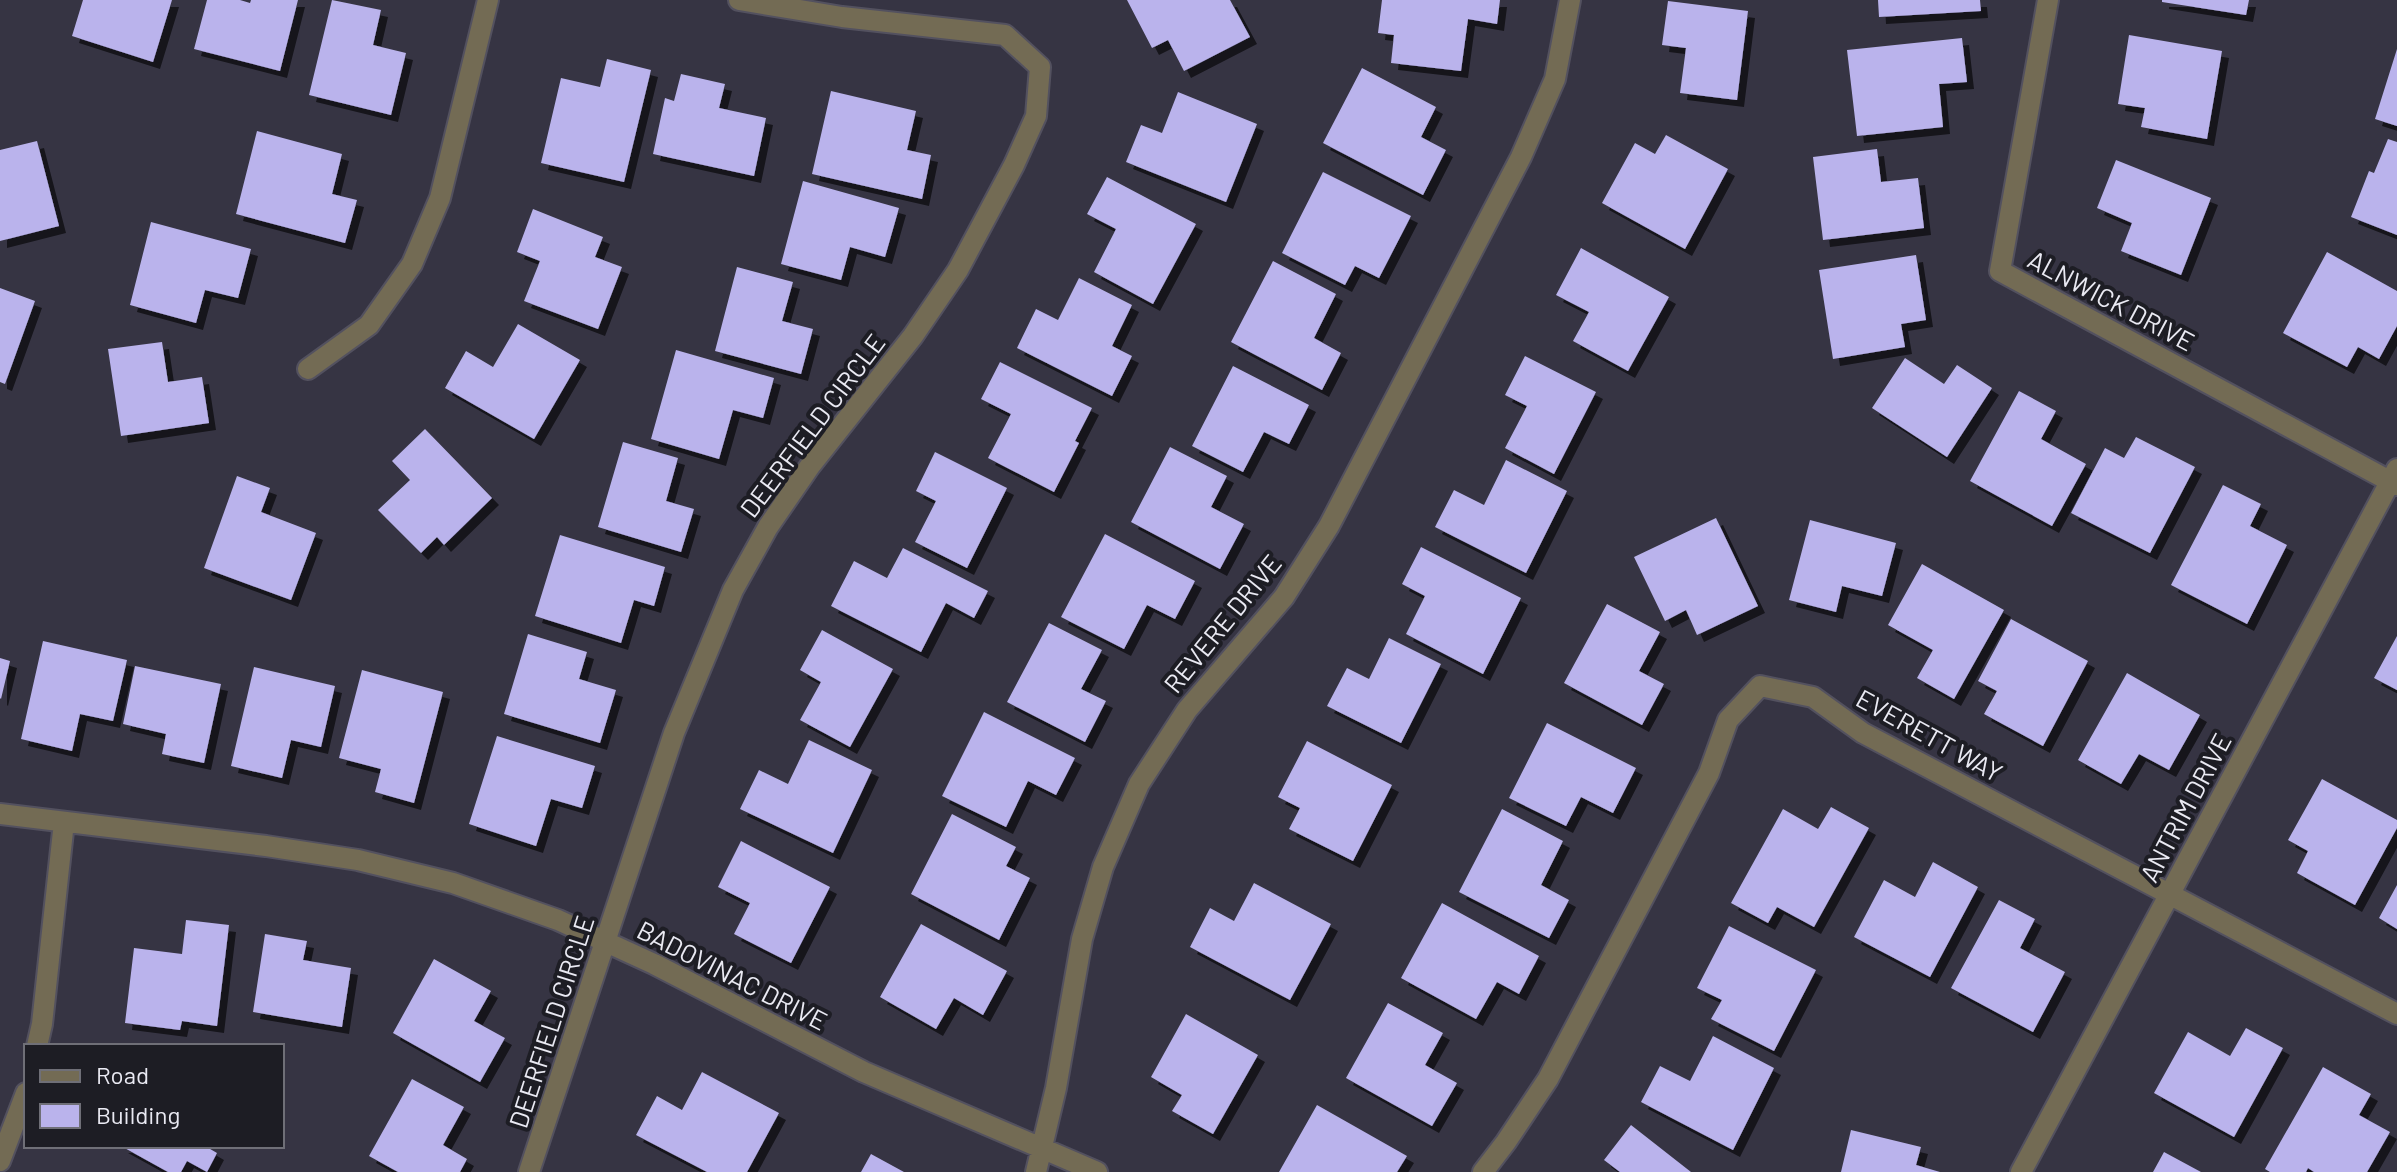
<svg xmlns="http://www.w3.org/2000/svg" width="2397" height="1172" font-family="Barlow,sans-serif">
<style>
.building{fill:#bab3ec;filter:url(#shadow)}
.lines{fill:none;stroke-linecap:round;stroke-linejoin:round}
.minor-casing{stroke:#53515f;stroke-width:24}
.minor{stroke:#736b54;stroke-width:20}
.labels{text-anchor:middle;stroke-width:8;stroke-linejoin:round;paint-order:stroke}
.street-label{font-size:26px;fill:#eaeaf3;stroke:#1d1d24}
</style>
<defs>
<filter id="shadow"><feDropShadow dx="7" dy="7" stdDeviation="0" flood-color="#0009"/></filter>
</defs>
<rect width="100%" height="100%" fill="#363443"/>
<path class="building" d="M83 0H172L153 62 72 36Z
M207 0H240L250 3 251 0H298L280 71 194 49Z
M332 0 381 10 373 45 406 53 391 115 309 95Z
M1127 0H1230L1250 37 1184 71 1168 40 1152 48Z
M1382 0H1500L1497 24 1468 19 1461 71 1391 63 1394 35 1378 33Z
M1878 0H1980L1981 11 1879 17Z
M2162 0H2249L2246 15 2162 2Z
M1668 1 1748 11 1737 100 1680 93 1686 48 1662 45Z
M2129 35 2222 51 2207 139 2141 127 2145 108 2118 104Z
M1962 38 1967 82 1939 84 1943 127 1857 136 1847 50Z
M2397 49V126L2375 119Z
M607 59 651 70 624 182 541 163 561 78 600 87Z
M1362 68 1436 107 1421 137 1446 150 1423 195 1323 143Z
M681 74 725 84 719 108 766 118 754 176 653 154 665 98 674 101Z
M831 91 916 111 907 150 931 155 922 199 812 174Z
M1178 92 1257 124 1226 202 1126 162 1141 125 1162 133Z
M257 131 342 154 332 194 357 200 345 243 236 214Z
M1666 135 1728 169 1685 249 1602 203 1635 143 1655 154Z
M2388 139 2397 142V235L2351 217 2369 171 2374 173Z
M37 141 59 226 0 241V150Z
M1877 149 1881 182 1918 178 1924 228 1823 240 1813 157Z
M2116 160 2211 198 2181 275 2121 251 2132 223 2097 208Z
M1323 172 1411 216 1379 278 1355 266 1345 285 1282 253Z
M1107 177 1196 224 1153 304 1094 272 1116 229 1087 214Z
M803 181 899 208 885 257 850 247 841 280 781 264Z
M533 209 603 237 595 257 622 267 598 329 524 301 540 261 517 252Z
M151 222 251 249 238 298 205 290 196 323 130 305Z
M1581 248 1669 297 1628 371 1573 341 1589 312 1556 295Z
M2327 252 2397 291V326L2379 359 2358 347 2347 367 2283 333Z
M1916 255 1926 320 1901 324 1905 347 1833 359 1819 270Z
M1273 261 1336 294 1314 338 1341 353 1322 390 1231 342Z
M737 267 793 282 782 321 813 329 801 374 715 351Z
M1079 278 1132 305 1112 346 1132 356 1112 396 1017 348 1036 309 1058 320Z
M0 288 35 301 5 384 0 382Z
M518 324 580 360 534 439 445 388 466 351 493 367Z
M162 342 168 382 202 377 209 423 121 436 108 349Z
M676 350 774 378 763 418 733 410 719 459 651 439Z
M1525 356 1596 392 1554 474 1505 448 1527 406 1505 395Z
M1905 358 1944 384 1957 365 1992 388 1947 457 1872 408Z
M1000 362 1092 408 1075 441 1079 443 1054 492 988 458 1011 414 981 399Z
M1233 366 1309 405 1289 444 1264 432 1243 472 1192 446Z
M2019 391 2056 411 2041 439 2086 464 2052 526 1970 481Z
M425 429 492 498 444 545 437 537 421 553 378 510 410 480 392 461Z
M2136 437 2195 467 2150 553 2071 513 2105 448 2124 458Z
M623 442 678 458 666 501 694 509 681 552 598 527Z
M1170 447 1227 476 1211 507 1244 524 1220 569 1131 522Z
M935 452 1007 488 967 568 915 542 936 501 916 491Z
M1506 460 1567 491 1526 573 1435 527 1454 490 1484 505Z
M237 476 270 488 261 512 316 533 291 600 204 568Z
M2223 485 2261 504 2250 526 2287 545 2247 624 2171 585Z
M1716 518 1758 606 1697 635 1686 610 1665 621 1634 557Z
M1810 520 1896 543 1882 596 1842 586 1836 612 1789 600Z
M1105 534 1195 581 1175 619 1147 605 1124 649 1061 617Z
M560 535 665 567 654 606 634 600 621 643 535 616Z
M1421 547 1521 598 1483 674 1406 634 1425 596 1402 584Z
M903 548 988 591 974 618 946 603 921 652 831 606 854 561 887 578Z
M1922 564 2004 610 1954 699 1917 678 1933 650 1888 625Z
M1607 604 1660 632 1639 671 1664 684 1642 725 1564 683Z
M2011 619 2088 661 2043 746 1984 714 1997 691 1978 681Z
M1049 623 1102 650 1081 689 1106 701 1085 742 1007 702Z
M822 630 893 669 850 747 800 720 821 682 800 670Z
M528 634 587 652 579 679 616 690 600 743 504 714Z
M2397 636V690L2374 678Z
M1389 638 1441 664 1401 743 1327 706 1347 668 1369 679Z
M43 641 127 660 113 721 80 714 72 751 21 739Z
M0 658 10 661 1 699 0 698Z
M135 666 221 684 204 763 162 754 166 734 123 724Z
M254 667 335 686 321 747 291 740 282 778 231 766Z
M362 670 443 692 414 803 375 792 381 769 339 758Z
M2127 673 2200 715 2169 770 2139 754 2121 784 2078 760Z
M984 712 1075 758 1056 795 1028 781 1006 827 942 796Z
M1547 723 1636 768 1613 813 1581 797 1566 826 1509 798Z
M497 736 595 766 582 808 551 799 536 846 469 824Z
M809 740 872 770 833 853 740 809 759 770 788 784Z
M1307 741 1392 785 1353 861 1289 829 1300 808 1278 797Z
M2322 779 2397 820V828L2355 905 2297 873 2308 851 2288 840Z
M1831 807 1869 828 1814 927 1777 907 1768 923 1731 903 1783 809 1818 829Z
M1502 809 1563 841 1541 885 1569 900 1549 938 1459 892Z
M952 814 1016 847 1006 866 1030 878 999 940 911 894Z
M741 841 830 887 791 963 734 934 750 903 718 887Z
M1933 862 1978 887 1930 977 1854 937 1884 880 1915 897Z
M1254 883 1331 924 1290 1000 1190 947 1210 908 1234 921Z
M2397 885V929L2379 918Z
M1999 900 2035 919 2020 948 2065 972 2033 1032 1951 988Z
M1442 903 1539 956 1519 994 1497 982 1476 1019 1401 978Z
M186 920 229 925 217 1026 182 1021 180 1030 125 1023 134 948 182 954Z
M921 924 1007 971 983 1015 954 998 936 1029 880 997Z
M1729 926 1816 970 1774 1051 1711 1019 1722 1000 1697 988Z
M265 934 307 941 303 960 351 968 342 1027 253 1012Z
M434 959 491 991 474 1021 505 1038 480 1082 393 1033Z
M1388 1003 1443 1033 1425 1065 1457 1083 1432 1126 1346 1078Z
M1186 1014 1258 1055 1213 1134 1172 1111 1182 1095 1151 1077Z
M2246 1028 2283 1048 2234 1137 2154 1093 2188 1032 2230 1056Z
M1713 1036 1774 1068 1733 1150 1641 1102 1660 1066 1690 1081Z
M2323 1067 2371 1094 2359 1115 2390 1132 2367 1172H2314L2308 1168 2306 1172H2270L2265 1169Z
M702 1072 779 1113 747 1172H707L636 1135 657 1096 682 1110Z
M412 1079 464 1107 443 1145 467 1159 460 1172H398L369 1156Z
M1317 1105 1407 1156 1397 1172H1279Z
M1631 1125 1691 1172H1620L1604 1160Z
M1851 1130 1921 1147 1916 1165 1940 1172H1841Z
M121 1146H205L217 1153 207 1172 187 1161 181 1172H168Z
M2164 1152 2201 1172H2153Z
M871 1154 904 1172H861Z"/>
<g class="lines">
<g class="minor-casing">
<path id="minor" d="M2048 0 2000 271 2397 485
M308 369 369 325 412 264 440 198 488 0
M0 814 266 846 358 860 453 883 558 920 654 964 864 1072 1097 1172
M37 1046 42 1024 64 822
M0 1161 26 1093
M529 1172 674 733 733 590 768 527 810 466 913 336 958 270 1014 165 1036 116 1040 67 1005 35 842 17 739 0
M1036 1172 1056 1088 1082 939 1103 867 1139 784 1187 710 1284 597 1329 526 1521 157 1555 79 1570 0
M1483 1172 1506 1142 1548 1079 1709 773 1728 720 1760 686 1813 697 1863 733 2397 1014
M2021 1172 2397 469"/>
</g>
<use href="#minor" class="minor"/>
</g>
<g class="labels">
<g class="street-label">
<text transform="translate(2111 301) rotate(28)" y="9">ALNWICK DRIVE</text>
<text transform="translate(813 426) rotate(-53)" y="9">DEERFIELD CIRCLE</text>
<text transform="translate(1223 624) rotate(-51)" y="9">REVERE DRIVE</text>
<text transform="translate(1929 736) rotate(29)" y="9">EVERETT WAY</text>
<text transform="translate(2186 808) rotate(-62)" y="9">ANTRIM DRIVE</text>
<text transform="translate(732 976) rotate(27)" y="9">BADOVINAC DRIVE</text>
<text transform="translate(552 1022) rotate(-72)" y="9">DEERFIELD CIRCLE</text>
</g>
</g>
<rect x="24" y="1044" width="260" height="104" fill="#1d1d24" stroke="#6f6f77" stroke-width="2"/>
<rect x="40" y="1070" width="40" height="12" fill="#736b54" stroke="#6f6f77" stroke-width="2"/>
<text x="96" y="1084" font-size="24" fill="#eaeaf3">Road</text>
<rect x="40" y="1104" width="40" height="24" fill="#bab3ec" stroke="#6f6f77" stroke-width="2"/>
<text x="96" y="1124" font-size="24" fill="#eaeaf3">Building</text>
</svg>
